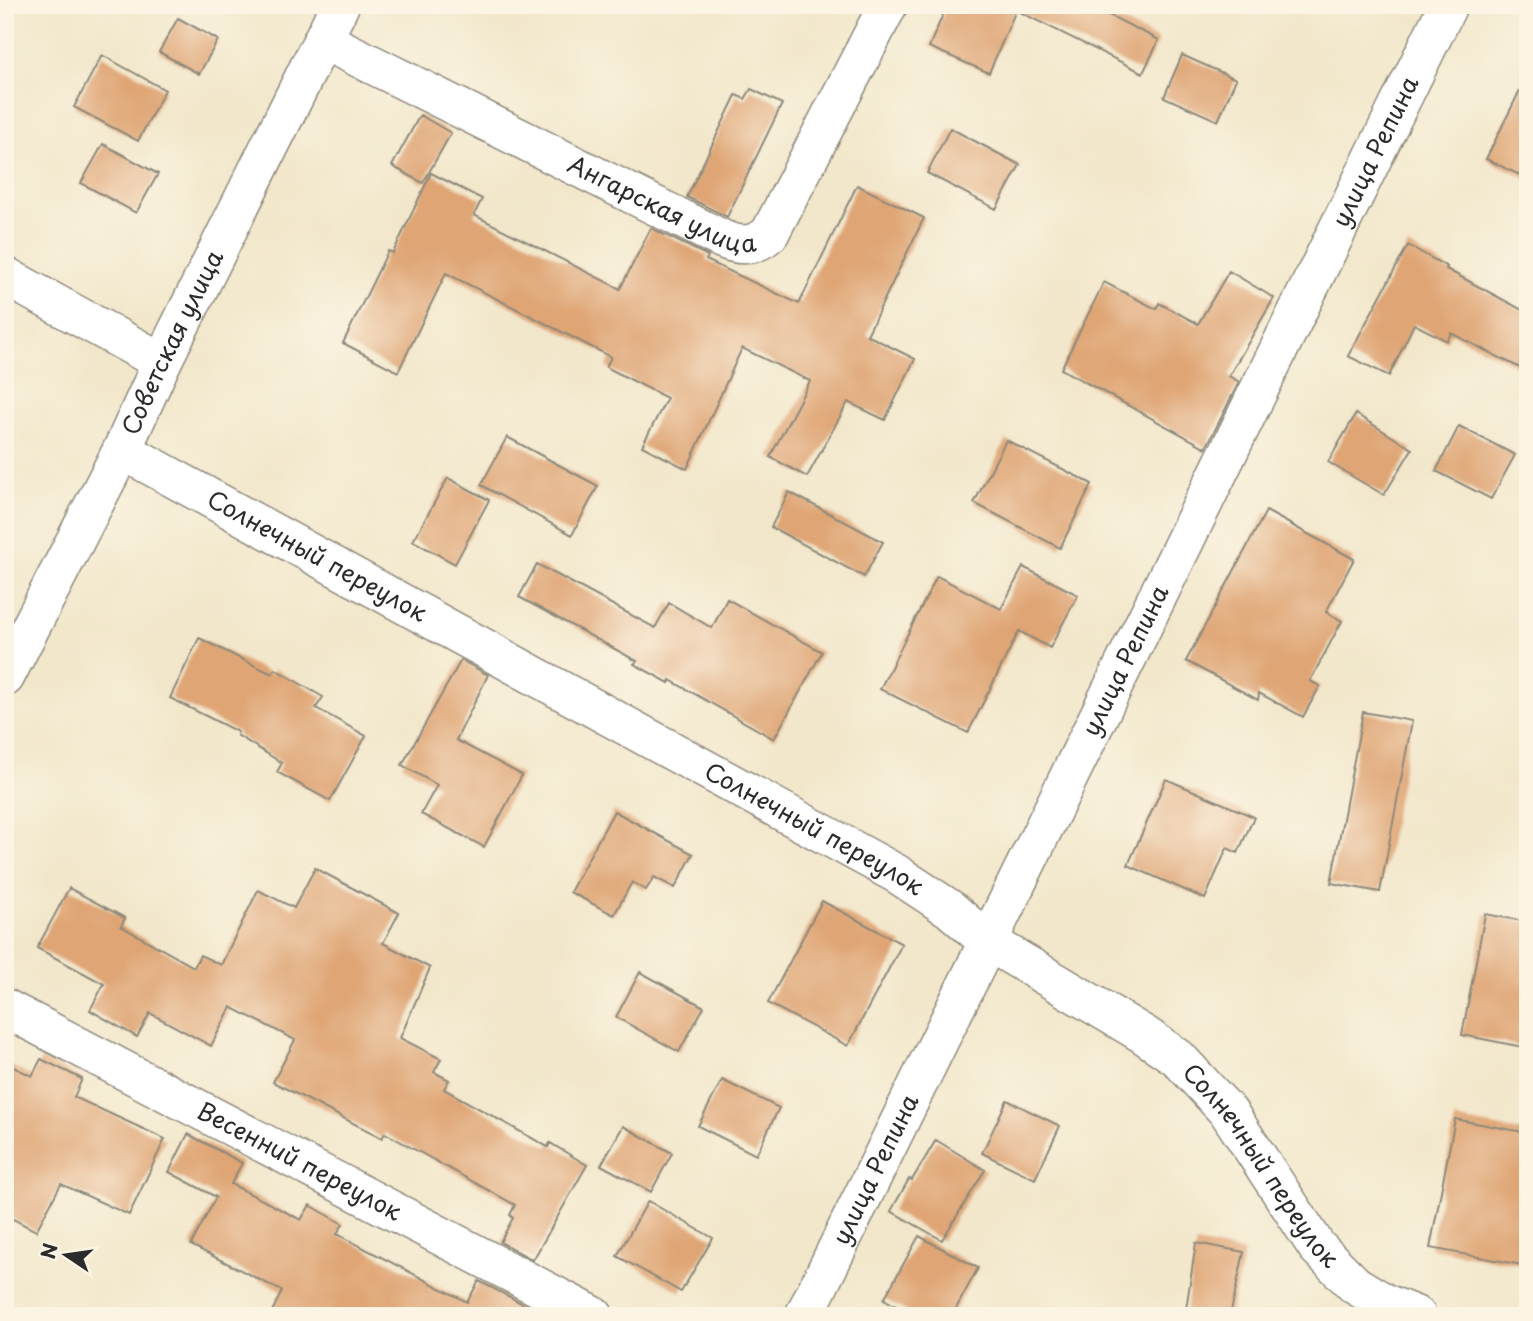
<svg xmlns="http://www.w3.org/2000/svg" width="1533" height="1321" font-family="'Playpen Sans',sans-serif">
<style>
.building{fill:#dfa575}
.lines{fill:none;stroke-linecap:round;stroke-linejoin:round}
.street-casing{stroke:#8e897b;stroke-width:41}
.street{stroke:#fff;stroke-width:38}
.labels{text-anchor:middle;stroke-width:6;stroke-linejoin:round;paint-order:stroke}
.street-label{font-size:24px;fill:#2b2b2b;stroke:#fcf5e5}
</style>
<rect width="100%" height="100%" fill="#fcf5e5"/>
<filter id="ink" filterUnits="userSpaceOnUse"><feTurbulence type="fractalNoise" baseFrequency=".0143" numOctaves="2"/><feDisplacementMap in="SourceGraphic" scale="14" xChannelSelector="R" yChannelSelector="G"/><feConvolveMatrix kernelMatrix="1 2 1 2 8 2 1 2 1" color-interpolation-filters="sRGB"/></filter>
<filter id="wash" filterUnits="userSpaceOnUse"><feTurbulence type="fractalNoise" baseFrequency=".00686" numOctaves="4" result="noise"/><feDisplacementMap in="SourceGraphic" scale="28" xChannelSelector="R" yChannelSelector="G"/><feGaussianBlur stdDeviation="1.57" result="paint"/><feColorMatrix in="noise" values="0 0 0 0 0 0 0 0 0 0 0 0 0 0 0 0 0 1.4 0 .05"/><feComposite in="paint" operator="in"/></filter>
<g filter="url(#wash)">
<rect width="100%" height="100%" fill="#f2e7cb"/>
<g id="blocks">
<path class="building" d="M947 5H1089L1159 40 1143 73 1016 10 989 73 929 47Z
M178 18 218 40 199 74 159 52Z
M102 55 165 90 138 141 74 107Z
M1182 55 1236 79 1218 121 1164 97Z
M1528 74V179L1486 159Z
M751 89 782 104 727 217 687 197 736 95 745 99Z
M420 115 451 133 423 183 392 166Z
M950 128 1020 165 996 209 927 173Z
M103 144 158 174 136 213 81 183Z
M431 173 482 199 474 215 620 289 651 228 708 256 706 260 799 304 857 185 924 218 867 335 915 359 885 420 848 402 807 477 770 457 810 381 742 348 687 469 642 446 667 398 606 367 611 357 446 273 398 372 343 343 388 251 393 253Z
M1408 245 1447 267 1446 269 1528 313V372L1451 333 1447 341 1414 324 1389 376 1348 356Z
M1229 271 1274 298 1229 376 1239 382 1206 448 1061 369 1104 282 1156 309 1159 303 1198 324Z
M1356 414 1412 449 1384 495 1328 462Z
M1459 426 1515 455 1491 499 1436 471Z
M507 437 598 486 572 535 481 485Z
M1006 440 1092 484 1060 548 974 503Z
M448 478 489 500 455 564 413 541Z
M789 492 883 542 864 577 771 527Z
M1266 511 1354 559 1326 612 1342 621 1310 681 1320 686 1303 717 1259 693 1258 700 1186 661Z
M537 564 655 628 669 603 712 628 727 599 822 652 774 739 670 680 669 683 634 664 637 661 519 597Z
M1023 567 1078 595 1050 648 1019 631 968 733 880 689 937 576 1001 609Z
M199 638 272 674 275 669 323 697 316 708 366 736 330 801 277 772 282 763 237 735 238 732 170 698Z
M461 660 488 675 456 740 522 775 484 847 421 814 437 785 402 765Z
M1363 712 1412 721 1380 892 1331 883Z
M1166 779 1254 817 1238 853 1227 848 1205 899 1128 865Z
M614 811 693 854 675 888 654 877 646 890 632 882 614 915 570 892Z
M315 868 399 913 383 943 430 968 400 1038 441 1059 434 1072 449 1080 444 1089 548 1147 550 1143 587 1165 533 1260 500 1242 513 1218 510 1215 515 1205 385 1133 382 1138 273 1082 295 1040 231 1007 211 1046 150 1013 137 1037 90 1010 104 984 37 948 69 888 125 918 121 926 194 967 200 955 221 965 258 890 294 908Z
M822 901 902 944 848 1046 768 1003Z
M1485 914 1528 922V1048L1462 1035Z
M640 972 704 1007 679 1052 616 1017Z
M41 1059 82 1079 74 1097 165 1139 129 1215 61 1184 36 1231 5 1215V1063L32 1076Z
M722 1080 779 1108 756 1155 698 1126Z
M1007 1100 1060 1126 1035 1179 982 1153Z
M1455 1119 1528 1133V1266L1430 1248Z
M623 1126 672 1153 651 1192 601 1165Z
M188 1134 242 1163 231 1184 301 1220 310 1205 343 1224 337 1234 467 1302 479 1281 546 1316H270L282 1291 191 1245 216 1197 169 1172Z
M936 1140 985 1170 942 1240 891 1211 909 1179 912 1180Z
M648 1201 713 1238 681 1292 617 1256Z
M919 1236 978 1268 952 1316H914L884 1299Z
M1196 1243 1244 1252 1230 1316H1185Z"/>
</g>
</g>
<g filter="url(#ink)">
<use href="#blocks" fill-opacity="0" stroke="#8e897b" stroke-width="2"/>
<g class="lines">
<g class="street-casing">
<g id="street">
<path id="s1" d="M323 40 722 239C740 247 755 247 770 233L888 5"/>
<path d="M5 276 162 362"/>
<path id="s2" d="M122 450 897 874 950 909 987 941 1143 1034 1178 1058 1229 1113 1317 1247 1355 1285 1385 1303 1417 1316"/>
<path id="s3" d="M5 677 122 450 162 362 340 5"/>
<path id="s4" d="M5 1008 594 1316"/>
<path id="s5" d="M804 1316 1448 5"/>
</g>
</g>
<use href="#street" class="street"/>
</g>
</g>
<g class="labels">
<g class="street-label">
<text dy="8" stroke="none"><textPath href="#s5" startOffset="1297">улица Репина</textPath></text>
<text dy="8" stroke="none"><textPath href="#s1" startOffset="378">Ангарская улица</textPath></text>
<text dy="8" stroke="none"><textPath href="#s3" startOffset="374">Советская улица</textPath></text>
<text dy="8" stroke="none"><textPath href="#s2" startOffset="222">Солнечный переулок</textPath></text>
<text dy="8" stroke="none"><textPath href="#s5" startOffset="730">улица Репина</textPath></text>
<text dy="8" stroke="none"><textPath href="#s2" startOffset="789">Солнечный переулок</textPath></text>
<text dy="8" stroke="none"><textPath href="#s4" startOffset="332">Весенний переулок</textPath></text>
<text dy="8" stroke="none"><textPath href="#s2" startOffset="1356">Солнечный переулок</textPath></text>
<text dy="8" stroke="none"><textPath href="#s5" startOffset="163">улица Репина</textPath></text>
</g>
</g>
<rect width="1533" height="1321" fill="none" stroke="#fcf5e5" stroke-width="28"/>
<g transform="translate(66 1255) rotate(283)" stroke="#fcf5e5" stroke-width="5" paint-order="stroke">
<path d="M0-5L12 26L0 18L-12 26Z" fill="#2b2b2b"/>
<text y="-10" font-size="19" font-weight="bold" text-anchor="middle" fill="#2b2b2b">N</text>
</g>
</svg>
